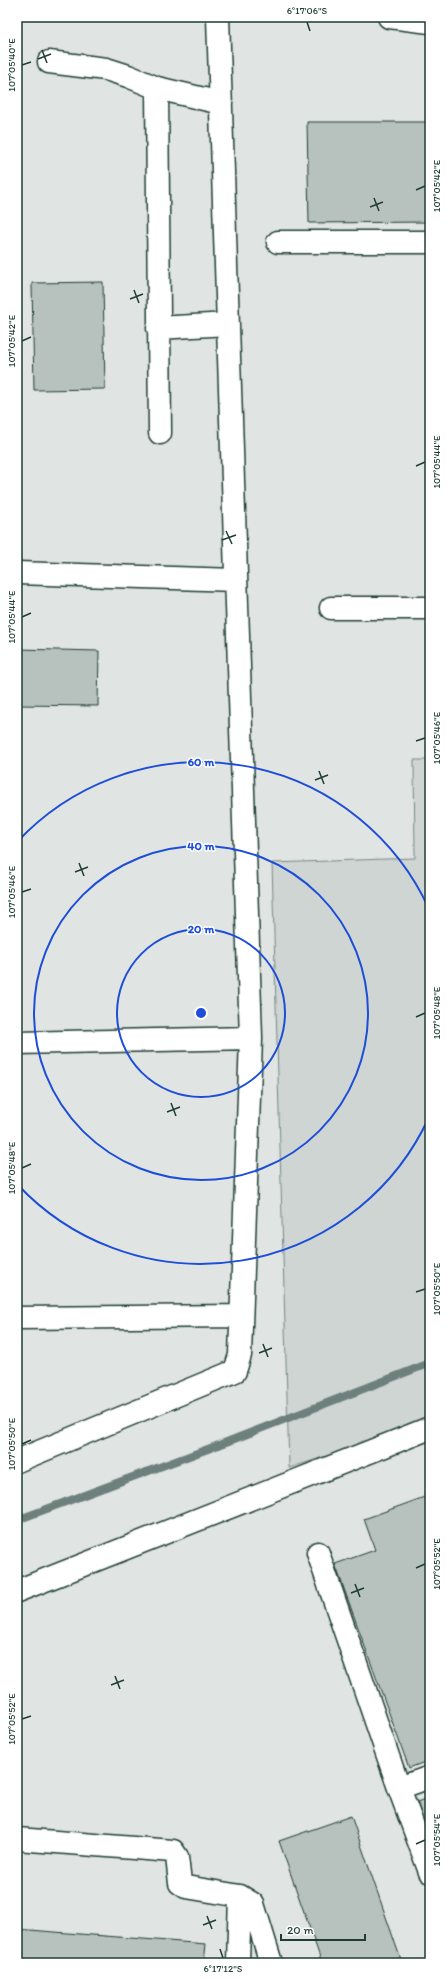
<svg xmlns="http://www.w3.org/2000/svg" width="447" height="1980" font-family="Itim,sans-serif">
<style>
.built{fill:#e0e4e3}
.green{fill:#ced5d3;stroke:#768984}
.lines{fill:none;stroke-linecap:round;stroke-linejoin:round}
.stream{stroke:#6d807b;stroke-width:8}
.building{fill:#b7c1bd;stroke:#1f3d34}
.minor-casing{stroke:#1f3d34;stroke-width:25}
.minor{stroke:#fff;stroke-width:22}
.ticks{fill:none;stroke:#1f3d34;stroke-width:1.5}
.ring{fill:none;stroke:#1d4ed8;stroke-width:2}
.centre{fill:#1d4ed8;stroke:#fff;stroke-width:2}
.ring-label{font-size:12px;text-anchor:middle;font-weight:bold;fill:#1d4ed8;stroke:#fff;stroke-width:3;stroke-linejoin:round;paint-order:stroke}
.neatline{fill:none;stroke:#1f3d34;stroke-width:1.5}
.ticks-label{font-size:10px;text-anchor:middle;fill:#1f3d34}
</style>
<rect width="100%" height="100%" fill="#f2f3f3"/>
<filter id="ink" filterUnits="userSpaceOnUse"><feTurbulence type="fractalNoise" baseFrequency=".025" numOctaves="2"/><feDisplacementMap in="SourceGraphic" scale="8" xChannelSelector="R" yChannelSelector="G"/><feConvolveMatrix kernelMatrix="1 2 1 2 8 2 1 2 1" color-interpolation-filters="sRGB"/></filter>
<g filter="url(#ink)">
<path class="built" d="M17 17H430V760H414L415 858 272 863 290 1468 430 1423V1963H17Z"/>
<path class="green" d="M414 760H430V1423L289 1468 272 863 415 858Z"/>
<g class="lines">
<path class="stream" d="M17 1520 224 1443 430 1363"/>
</g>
<path class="building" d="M307 122H430V222L309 223Z
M103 282 105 389 34 390 32 283Z
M17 649 99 651 98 706 17 705Z
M430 1495V1760L409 1768 335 1564 375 1550 364 1519Z
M430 1797V1839L417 1802Z
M351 1816 402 1963H322L279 1841Z
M17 1929 206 1944 204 1963H17Z"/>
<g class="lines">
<g class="minor-casing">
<path id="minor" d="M389 17 430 22
M49 62 106 69 128 76 157 88 221 103
M157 88 160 433
M278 242H430
M158 328 228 324
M17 573 236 580
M331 608H430
M17 1043 251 1038
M17 1318 241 1316
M17 1461 235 1371 240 1355 251 1038 218 17
M318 1553 399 1788
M17 1591 430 1428
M430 1777 399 1788 430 1872
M17 1839 173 1851 177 1857 180 1883 186 1887 240 1896 253 1904 271 1963
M238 1963 240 1896"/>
</g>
<use href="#minor" class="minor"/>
</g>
</g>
<path class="ticks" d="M307 22 310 31M42 50 47 63M38 59 51 54M22 65 31 62M416 190 425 186M374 198 379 211M370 207 383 202M134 290 139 303M130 299 143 294M22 341 31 337M416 466 425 462M226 531 232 544M222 540 236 535M22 617 31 613M416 741 425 738M319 771 324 784M315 780 328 775M79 863 84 876M75 872 88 867M22 892 31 889M416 1017 425 1013M171 1103 176 1116M167 1112 180 1107M22 1168 31 1164M416 1292 425 1289M263 1344 268 1357M259 1353 272 1348M22 1444 31 1440M416 1568 425 1564M355 1584 360 1597M351 1593 364 1588M115 1676 120 1689M111 1685 124 1680M22 1719 31 1716M416 1844 425 1840M207 1916 212 1929M203 1925 216 1920M220 1949 223 1958"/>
<g class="ring">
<circle cx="201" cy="1013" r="84"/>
<circle cx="201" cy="1013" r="167"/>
<path d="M429 1117A251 251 0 0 1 17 1184M17 842A251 251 0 0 1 429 909"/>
</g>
<circle cx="201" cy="1013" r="6" class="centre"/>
<g class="ring-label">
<text x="201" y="766">60 m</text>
<text x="201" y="850">40 m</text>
<text x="201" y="933">20 m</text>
</g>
<rect width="447" height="1980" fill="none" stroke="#fff" stroke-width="44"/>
<path d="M281 1934v6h84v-6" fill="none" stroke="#1f3d34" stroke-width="2"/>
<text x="287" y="1934" font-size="12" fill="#1f3d34" stroke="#ffffff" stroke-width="3" paint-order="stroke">20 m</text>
<rect x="22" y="22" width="403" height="1936" class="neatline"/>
<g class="ticks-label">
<text x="307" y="14">6°17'06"S</text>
<text transform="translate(11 65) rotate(-90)" y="4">107°05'40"E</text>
<text transform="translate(436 186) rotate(-90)" y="4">107°05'42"E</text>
<text transform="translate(11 341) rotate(-90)" y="4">107°05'42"E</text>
<text transform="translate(436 462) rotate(-90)" y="4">107°05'44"E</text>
<text transform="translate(11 617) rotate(-90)" y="4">107°05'44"E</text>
<text transform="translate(436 738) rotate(-90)" y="4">107°05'46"E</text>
<text transform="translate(11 892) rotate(-90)" y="4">107°05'46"E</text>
<text transform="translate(436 1013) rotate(-90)" y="4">107°05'48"E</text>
<text transform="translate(11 1168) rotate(-90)" y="4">107°05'48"E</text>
<text transform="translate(436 1289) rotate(-90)" y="4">107°05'50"E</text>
<text transform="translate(11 1444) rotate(-90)" y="4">107°05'50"E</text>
<text transform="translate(436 1564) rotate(-90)" y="4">107°05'52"E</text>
<text transform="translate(11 1719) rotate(-90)" y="4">107°05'52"E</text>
<text transform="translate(436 1840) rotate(-90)" y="4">107°05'54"E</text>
<text x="223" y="1972">6°17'12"S</text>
</g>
</svg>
